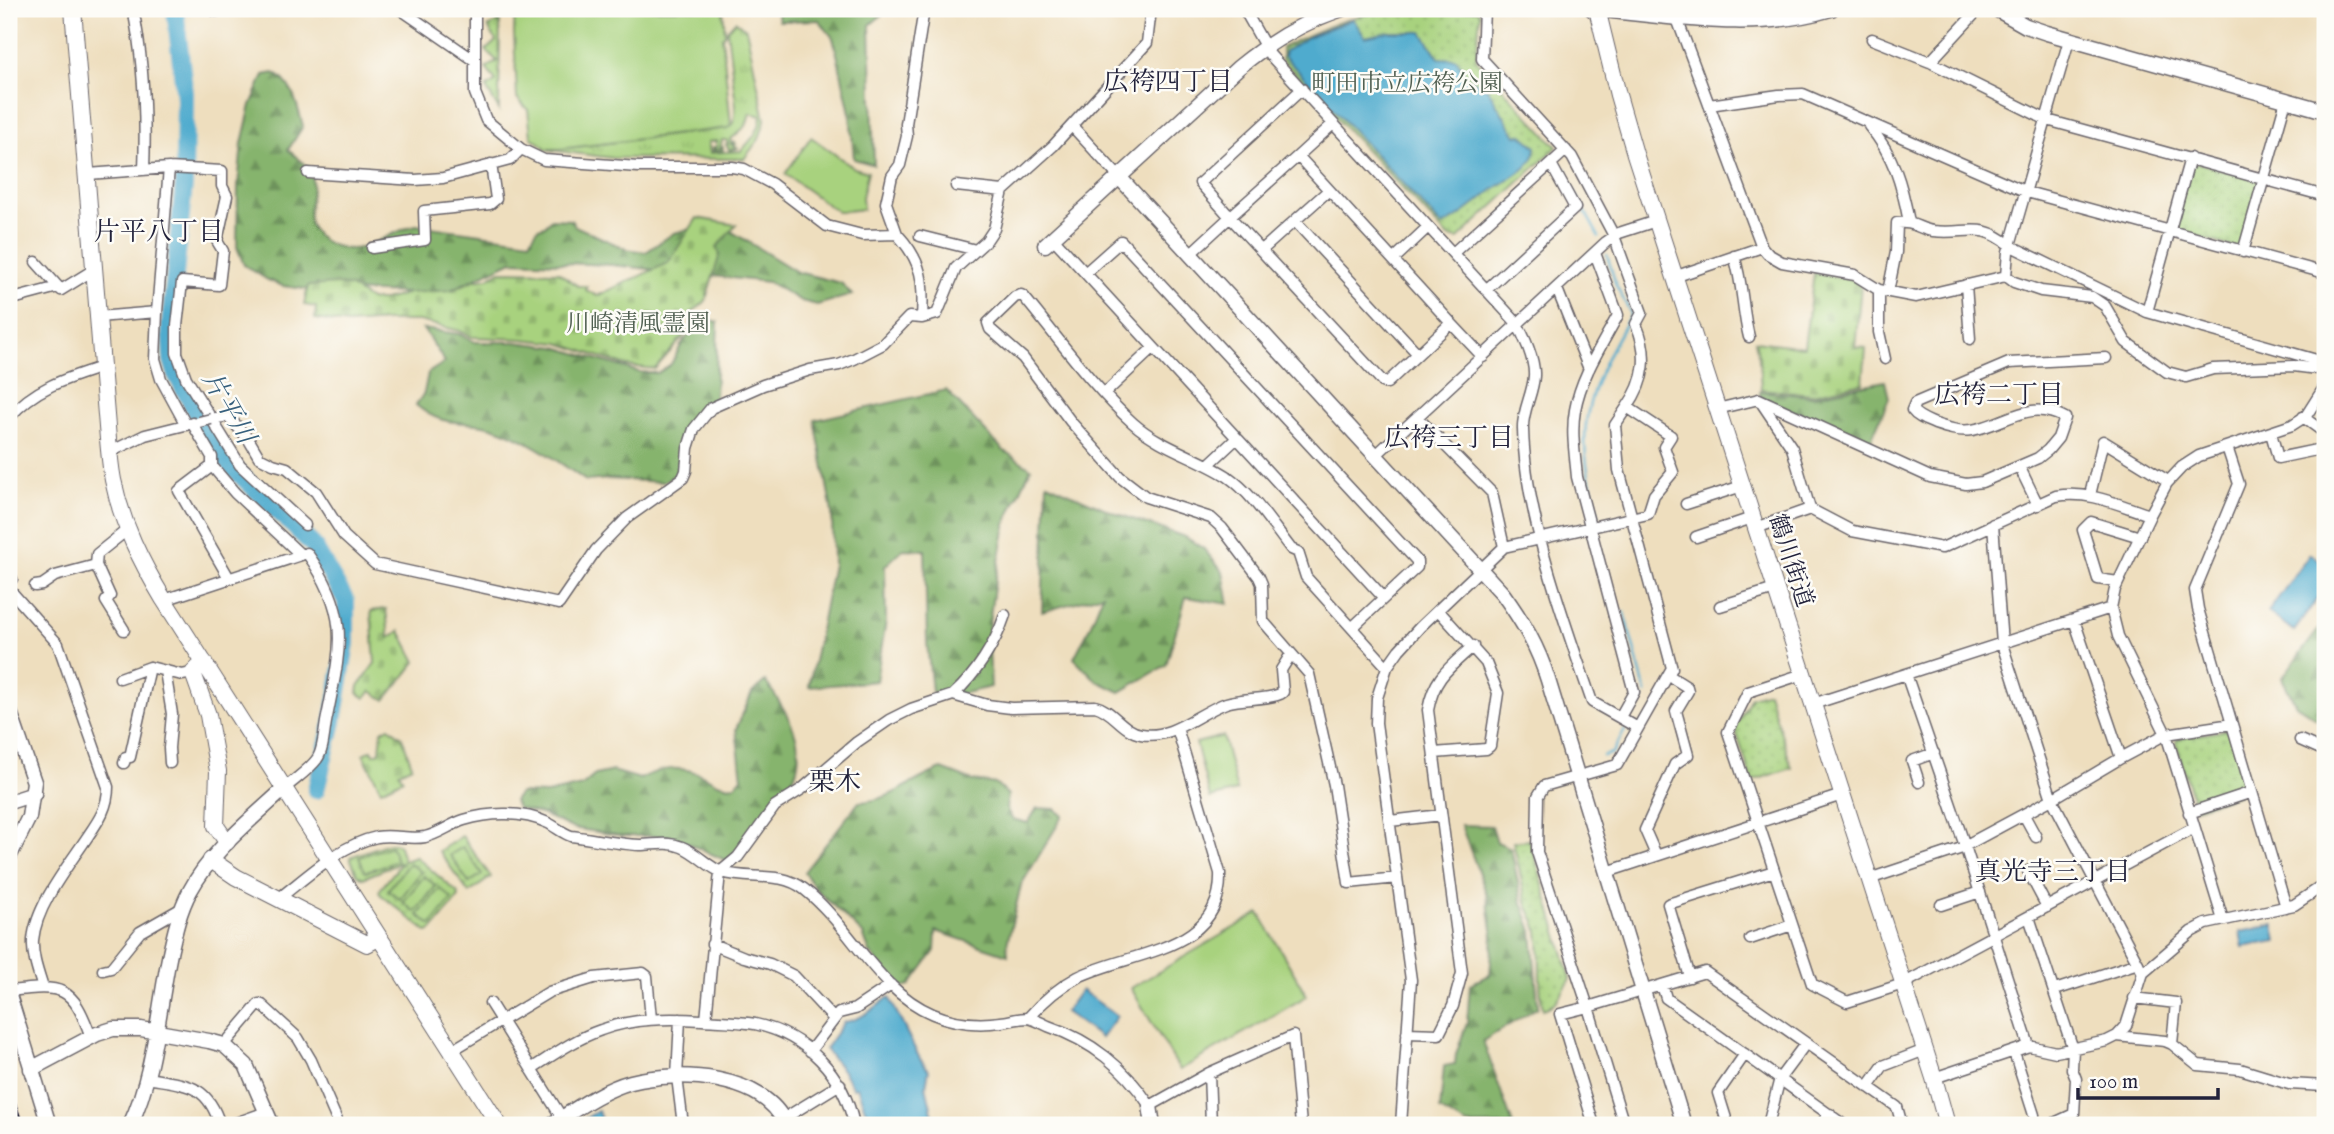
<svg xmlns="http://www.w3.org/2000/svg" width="2334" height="1134" font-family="'IM FELL English','Noto Serif JP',serif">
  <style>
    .grass { fill: url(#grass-tufts); stroke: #657a5c; stroke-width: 2; fill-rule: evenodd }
    .forest { fill: url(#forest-firs); stroke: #546b54; stroke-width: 2 }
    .cemetery { fill: url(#cemetery-stones); stroke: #657a5c; stroke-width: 2 }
    .park { fill: url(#park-dots); stroke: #657a5c; stroke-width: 2 }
    .garden { fill: #a8d27e; stroke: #657a5c; stroke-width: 2 }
    .water { fill: #50abce; stroke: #396684; stroke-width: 2 }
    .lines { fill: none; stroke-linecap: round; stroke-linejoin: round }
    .stream { stroke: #50abce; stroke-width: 2.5 }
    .river { stroke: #50abce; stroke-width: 18 }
    .minor-casing { stroke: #696469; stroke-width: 13 }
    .tertiary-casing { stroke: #696469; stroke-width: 17 }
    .secondary-casing { stroke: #696469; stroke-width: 18 }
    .minor { stroke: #fff; stroke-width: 10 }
    .tertiary { stroke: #fff; stroke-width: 14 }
    .secondary { stroke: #fff; stroke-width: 16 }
    .rail { stroke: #22223b; stroke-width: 2.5 }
    .minor-bridge-casing { stroke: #696469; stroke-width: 13; stroke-linecap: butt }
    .minor-bridge { stroke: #fff; stroke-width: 10 }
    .labels { text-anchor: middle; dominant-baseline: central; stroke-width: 5; stroke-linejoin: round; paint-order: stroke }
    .park-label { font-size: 24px; fill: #516052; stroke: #fdfcf7 }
    .street-label { font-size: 24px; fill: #22223b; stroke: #fdfcf7 }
    .neighbourhood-label { font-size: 26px; fill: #22223b; stroke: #fdfcf7 }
    .water-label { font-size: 26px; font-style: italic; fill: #37607d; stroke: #fdfcf7 }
  </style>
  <defs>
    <pattern id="grass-tufts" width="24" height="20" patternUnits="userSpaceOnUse" patternTransform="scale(1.75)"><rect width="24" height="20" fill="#a8d27e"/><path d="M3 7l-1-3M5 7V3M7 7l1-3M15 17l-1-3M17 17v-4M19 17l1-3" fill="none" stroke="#90b46e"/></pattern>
    <pattern id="forest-firs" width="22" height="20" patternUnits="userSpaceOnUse" patternTransform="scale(1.75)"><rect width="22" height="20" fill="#86b46d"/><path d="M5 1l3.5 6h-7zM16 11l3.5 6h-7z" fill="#6d925b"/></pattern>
    <pattern id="cemetery-stones" width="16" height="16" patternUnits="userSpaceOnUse" patternTransform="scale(1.75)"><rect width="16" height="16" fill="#a8d27e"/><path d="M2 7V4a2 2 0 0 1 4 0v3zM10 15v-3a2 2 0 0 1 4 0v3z" fill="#90b46e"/></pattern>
    <pattern id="park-dots" width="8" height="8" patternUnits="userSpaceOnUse" patternTransform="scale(1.75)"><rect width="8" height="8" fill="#a8d27e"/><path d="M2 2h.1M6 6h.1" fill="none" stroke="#90b46e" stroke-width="1.8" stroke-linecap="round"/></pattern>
  </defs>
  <rect width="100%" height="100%" fill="#fdfcf7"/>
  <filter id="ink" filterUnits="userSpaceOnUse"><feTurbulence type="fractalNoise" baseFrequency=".0143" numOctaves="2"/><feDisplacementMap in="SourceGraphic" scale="14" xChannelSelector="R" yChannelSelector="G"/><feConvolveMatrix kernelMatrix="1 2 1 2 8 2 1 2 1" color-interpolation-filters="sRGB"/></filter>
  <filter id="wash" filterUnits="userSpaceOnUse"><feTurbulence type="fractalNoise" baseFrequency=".00686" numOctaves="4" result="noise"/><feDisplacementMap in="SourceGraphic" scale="28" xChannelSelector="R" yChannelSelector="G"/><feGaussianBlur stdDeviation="1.57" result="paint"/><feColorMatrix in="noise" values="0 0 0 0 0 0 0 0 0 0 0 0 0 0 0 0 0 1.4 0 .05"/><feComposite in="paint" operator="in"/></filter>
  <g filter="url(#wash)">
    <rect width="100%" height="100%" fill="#eedebe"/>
    <path class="grass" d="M494,9H500L499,110L486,88L496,81L486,68L497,61L486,50L496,41L488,27L498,22L490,13Z
      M735,21L746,29L748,37L765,120L759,139L744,159L612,158L543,149H560L728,128L734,123L736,105L727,30ZM750,113L761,116C760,131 751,140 741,151L710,153L708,142L718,141L716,142L717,146L711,148L717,149L711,151H723V147L720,149L722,140H726L728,144H726L729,150L737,148L732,145L736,144L735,142L731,143L730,140L746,126Z"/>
    <path class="forest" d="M777,9H889L870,25L874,165L854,159L850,113L837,54L833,38L819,20L779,21Z
      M274,73C294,84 297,106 303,126L288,150C297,157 310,167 312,179C314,193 306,209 310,223C315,242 343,252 360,248C377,244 396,230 416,225L530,241L538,228L545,226L551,219L571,220L575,226L626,249L646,252L674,233L696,228L729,230L797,272L841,283L852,295L817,305L801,301L768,282L612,265L512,261L442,294L312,290L283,286L268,280L244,265L237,247L238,185L242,143L251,105L264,75Z
      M706,318L718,322L715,398C688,422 683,440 676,474L663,482L609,479L586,481C558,461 526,437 492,427C460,418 446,430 416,405L424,393L428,373L445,362L423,329L459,334L475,342H515L556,347L639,372L658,373L671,364L684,340Z
      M1885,381L1889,398L1870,442L1866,444L1760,396V391L1812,396Z
      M946,390L1003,450L1031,468L1007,520L994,587L988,631L991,687L956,695L932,692L927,643L925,550L903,549L885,566L886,621L876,681L809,687L833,564L832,512L815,420Z
      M1047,483L1115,513L1185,537L1203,548L1223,572L1229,604L1186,597L1166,665L1120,692L1097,681L1074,658L1089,629L1103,594L1042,612Z
      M2325,621V724L2296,705L2282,678Z
      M765,681C785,708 811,747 792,781C787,790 776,797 770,805C755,824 745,845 727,861L672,836H623L572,828L544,815L517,808L514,801L520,793L547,794L582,786L595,775L613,771L640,779C662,767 681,765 704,776C716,782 722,787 735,785L742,778L736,729L752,693Z
      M942,769L973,781L996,784L1008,795L1006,808L1012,819L1028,823L1037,808L1055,809L1063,816L1021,885L1007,944L1008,955L936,931L935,951L909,986L901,988L870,953L863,934L815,888L804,872L859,802C894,800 910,780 942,769Z
      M1461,825L1492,826L1497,842L1511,848L1522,903L1532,931L1538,1007L1483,1041L1513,1125H1467L1440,1110L1444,1066L1455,1064L1456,1054L1467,1023L1470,984L1490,975L1493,936L1487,895Z"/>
    <path class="cemetery" d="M697,218L736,225L716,248L720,254L705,302L684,319L683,337L655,369L627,366L559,343L522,339L472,337L460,331L419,321H386L348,324L315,319L316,307L304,305L308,286L337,284L351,287L370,300H384L409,293L452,290L474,280L488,278L500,271L558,272L578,286H587L586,290L597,296L668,263Z
      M1814,273L1855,280L1861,285L1855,347L1866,348L1863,383L1812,394L1761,389L1759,359L1755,341L1804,347Z
      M386,609L389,638L400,631L416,662L385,700L371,691L365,698L358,693L359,686L375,663L371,611Z
      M389,727L402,737L412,766L399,772L403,779L381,790L363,754L372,750L374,754L380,752L382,731Z"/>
    <path class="park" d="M1400,9L1477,10L1480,14L1476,60L1557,147L1458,239L1448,237L1282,60V48C1319,29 1357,12 1400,9Z
      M2192,161L2260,181L2243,250L2171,229Z
      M1768,692L1792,768L1752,781L1735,728L1751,697Z
      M2226,730L2231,732L2249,791L2195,808L2176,742L2177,739Z
      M462,836L491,877L469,893L439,851Z
      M1530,840L1571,979C1563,990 1558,1005 1543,1009C1537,983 1542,957 1538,932C1537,920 1528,912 1526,901C1522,882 1518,862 1513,842Z
      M389,843L398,844L404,861L416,857L458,893L459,897L431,931L427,932L380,894L379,891L402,862L363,878L357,874L350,857Z"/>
    <path class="garden" d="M515,9H723L725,34L722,37L731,125L728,128L560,149H547L531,137L528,110L517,98L514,33Z
      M811,137L854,168L868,172L862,197L863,209L838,212L785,174Z
      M1223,736L1237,791L1210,798L1196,743Z
      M391,846L397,861L365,872L359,857Z
      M463,847L482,874L469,883L450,855Z
      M409,863L421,872L400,899L388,890Z
      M424,876L436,886L415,912L403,902Z
      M440,888L452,899L431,925L418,915Z
      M1259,913L1307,996L1180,1070L1131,988Z"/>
    <path class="water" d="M1353,19L1365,37L1388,32H1422L1439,58L1456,59L1468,79L1487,88L1516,136L1521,134L1536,147C1535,166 1514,176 1500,185C1479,199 1464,216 1442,226L1284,56L1285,51L1310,36Z
      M2310,554L2325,565V589L2294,631L2268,612Z
      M2274,925L2277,941L2243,947L2240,932Z
      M1081,990L1117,1016L1101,1038L1065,1012Z
      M889,997L920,1059L929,1070L926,1086L935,1125H871L857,1087L853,1088L843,1071L825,1049L844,1022C861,1020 876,1007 889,997Z
      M598,1111L603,1125H574Z"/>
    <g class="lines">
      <path class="stream" d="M1566,169L1570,184L1599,237
        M1598,515C1592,491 1585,466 1585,440C1585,395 1609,351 1631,314L1616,285L1607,255
        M1624,612L1646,693
        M1633,715L1643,698
        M1603,756L1612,753L1625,730"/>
      <path class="river" d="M175,9L185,98L184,184L170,325L172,360L177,376L210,439L235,470L313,545L346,601V643L333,721L316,790"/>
    </g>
  </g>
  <g filter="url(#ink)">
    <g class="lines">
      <defs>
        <path id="minor" d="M133,9C144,62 146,116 144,170
          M215,9V11L233,9
          M400,9L474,60
          M475,9V93L486,120L521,149L544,160L638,167H732L744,169L772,184L827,226L862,235L897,234C923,262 924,282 922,318L937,314L956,268L986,241L994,229L1003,191
          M1244,9L1270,55L1515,321C1524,335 1535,360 1534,376C1533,394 1522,411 1523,429C1525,516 1564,620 1592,702L1638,728L1617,765L1544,786L1538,796L1537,852L1588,1007L1705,972L1897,1107L1902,1125
          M1676,16L1762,247L1768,254L1782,262L1855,275L1879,290L1916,297L2006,276
          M1872,39L1930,62L2047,120L2325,196
          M2069,40L2008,252L2006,276L2014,282L2041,291L2092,297L2105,306L2126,342L2167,372L2186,377L2213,369L2294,366L2325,370
          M1930,62L1979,9
          M1709,105L1779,95L1803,94L2027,192L2325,273
          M1333,124L1298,156L1451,323
          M1072,126L1119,177
          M1869,126C1894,155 1902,185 1909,222
          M1298,156L1230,217L1200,183L1302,89
          M169,168L157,312L155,359L161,379L186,425
          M308,173L415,180L443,178L510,160L521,149
          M88,174L169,168L222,171V186L227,196L217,241L223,251L219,285L182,282L177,326V353L186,378L240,465L305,525
          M956,186L1003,191L1053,146L1147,43L1151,9
          M1295,221L1418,354
          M897,234L886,203L892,176L900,165L907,136L906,124L924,9
          M920,236L976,250
          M1053,238L1384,598
          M372,248L425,240L424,211L490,204L496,199L491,164
          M1262,250L1329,190
          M2243,252L2286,100
          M1453,253L1566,150
          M1595,253L1618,315C1602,345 1581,376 1575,410C1571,432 1575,455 1577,477L1634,692L1620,717
          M1190,254L1230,217L1384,383H1387L1451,323L1483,357
          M1734,256C1743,283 1742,310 1749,337
          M1394,259L1428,227
          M36,262L61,290L95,269
          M1085,273L1121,241L1417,561V567L1353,627
          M1674,277L1762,247
          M1966,285L1970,339
          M1557,289L1589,369
          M1486,290L1575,208L1551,164
          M1879,290V332L1885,359
          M1888,292L1896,252L1897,223C1913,221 1919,229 1933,231C1969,235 1978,220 2011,246L2147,312L2320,361L2325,365
          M9,300L58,287
          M2147,312L2190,158
          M98,317L157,312
          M1105,393L1153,348
          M1759,399L1792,448L1810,509L1852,531L1942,548L2056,496C2089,490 2119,505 2150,515
          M1627,407L1615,425L1619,470L1672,668L1638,728
          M1717,409L1759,399L1930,477L1966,484L1982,482L2038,458L2048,450L2058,438L2065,418C2028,398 2007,424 1972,430C1959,432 1947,428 1935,424C1926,420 1917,417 1912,410L1915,403L2009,363L2106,358
          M2303,417L2325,433
          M9,418C32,389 67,378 102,367
          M1418,418L1492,493L1504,547
          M211,419L228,416L249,440L259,457L273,464L287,468L316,492L344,536L375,564L559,604L596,550L627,518L683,478L686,471L688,448L694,429L711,408L763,385L810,370L839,365L854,359L883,344L909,317L922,318
          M192,423L212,457V466
          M2271,433L2278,458L2321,449L2325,435
          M2227,447L2239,484L2195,590L2198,609L2286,907
          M110,452L145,435L193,423
          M1376,455L1606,242L1619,233L1656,221
          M1208,465L1237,438
          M2019,466L2038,505
          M2090,495L2103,441L2168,481
          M1686,504L1742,486
          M1993,524L2002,644L2052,799L2143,973
          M1756,528L1810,509
          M1696,537L1752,518
          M9,578L12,579
          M229,578L179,491L212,466L235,493L301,555
          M2118,582L2098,579L2083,530L2091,522L2140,537
          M35,586L42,585L55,576L96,565
          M9,589L58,644L108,787C108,807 99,820 88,836C69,865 36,905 33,940C32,956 38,972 43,988
          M164,600L307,553C351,615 341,647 327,717C324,729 324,750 317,759C309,770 295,779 285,788
          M1720,606L1775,589
          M2074,620L2121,758
          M124,630L106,601L110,596L96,565L97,554L127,530
          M1387,667L1306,577L1298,552L1291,549C1272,525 1253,494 1227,476C1197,457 1160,447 1133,423C1093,387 1058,338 1024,297L1021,295L1015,297L988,323L990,329L1023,358L1071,422L1120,477L1146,497L1211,518L1222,528L1259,577L1262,584L1263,621L1309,674L1334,785L1349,883L1397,878
          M165,671L172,714L169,748L170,763
          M1803,674L1748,692L1728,732L1812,984L1847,1002L1903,984L2194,828
          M1906,674L1965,846L2029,1046
          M120,678L150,667L182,675L193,673
          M953,695C976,674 995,645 1005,615
          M1813,704L2111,608
          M2300,740L2325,751
          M1434,753L1486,749L1490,746L1498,693L1486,663L1438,610
          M124,763L126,757H130L150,667
          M1919,782L1912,761L1934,753
          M2189,813L2252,792
          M2024,815L2036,837
          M1390,821L1441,815
          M1656,855L1645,830L1675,764L1688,755L1676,711L1688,691L1687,687L1668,675
          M2028,871L2047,907
          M1607,872L1842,795
          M1869,879L1959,849L2052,799L2121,758L2166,734L2232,724
          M278,899C307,877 339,845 377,837C393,834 409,840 425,837C439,834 451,824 464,820C490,812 523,811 548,823C556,827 562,833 571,836C594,839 617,844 640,845C655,845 667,841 682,847C697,853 709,868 722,872C750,881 779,870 804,889C851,926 876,990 933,1014C954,1023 979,1025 1001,1022C1010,1021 1019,1018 1028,1018C1034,1019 1042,1023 1048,1026C1092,1041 1124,1067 1150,1106L1209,1073L1293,1036L1301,1125
          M1941,905L1980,892
          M2029,917L2073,1049L2072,1069L2076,1079L2074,1114L2050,1125
          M2223,920L2166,734L2118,636L2111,608L2115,589L2150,515L2167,483L2182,467L2199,456L2292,425L2306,416L2325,386
          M1750,939L1792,925
          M712,944L744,957L770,964L794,976L834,1019
          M103,970L111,968L140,932L182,908
          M1690,977L1668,904L1774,871
          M1662,985L1666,998L1844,1125
          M2055,990L2138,963
          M9,991C62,985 72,984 91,1037
          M2134,998L2176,1003L2172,1044
          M490,1003L562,1118
          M1028,1018C1042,1002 1059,987 1078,977C1131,951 1223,952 1220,873L1177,728
          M680,1019L677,1077L683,1125
          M706,1020L720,872L738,857L775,806L802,789L857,742L889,720L911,709L953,695L987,705L1011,708L1095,706C1113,710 1122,731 1141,734C1172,740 1198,713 1226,703C1244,697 1263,701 1280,694L1283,692L1281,670L1291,654
          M1407,1033L1439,1034L1453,1006L1462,973L1428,710C1434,677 1449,668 1473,646
          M2117,1036L2165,1041L2172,1044L2198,1065L2240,1069L2289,1084L2325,1086
          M224,1045L259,1004L262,1005L298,1038L311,1060L339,1125
          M451,1051L549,992L594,978L643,973L647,976L651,1019
          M810,1051L839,1013L855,1009L891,985
          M2014,1052L2034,1115
          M531,1069C553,1055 575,1039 601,1030C633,1018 668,1018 702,1020C719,1021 738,1021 755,1024C807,1035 844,1075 854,1125
          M1209,1073L1211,1125
          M147,1078C186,1085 207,1083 220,1125
          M1934,1078L2029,1046L2056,1052L2107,1041L2117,1036L2126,1026L2143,973L2191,932L2206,924L2294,905L2318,889L2325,890
          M1868,1087L1883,1066L1925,1050
          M783,1119L840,1084
          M230,1125L266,1112
          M1401,1125L1411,980L1376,723L1377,698L1387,667L1399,650L1420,627L1504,547L1648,514L1654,495L1673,472L1664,447L1671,436L1627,407C1646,380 1649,354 1636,324L1642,313L1614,236L1572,157L1482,59L1484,9
          M1594,1125L1560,1014L1588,1007L1624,1125
          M1728,1125L1718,1093L1745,1054
          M1768,1125L1780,1078L1806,1043
          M1820,1125L1830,1114"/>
        <path id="tertiary" d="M1592,9C1671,16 1754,33 1831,9
          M1996,9L2026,26L2047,33L2325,111
          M1119,177L1503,594C1523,622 1538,647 1548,680L1684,1125
          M1045,245L1239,67C1271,41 1303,22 1342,9
          M9,709L34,782L29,817L9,857
          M9,802L34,794
          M9,995L49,1125
          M31,1069L97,1034L113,1029H141L209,1041L224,1045L246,1065L272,1125
          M1150,1106L1153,1125
          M130,1125C154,1075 158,1012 169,958C174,935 179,911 190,891C212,850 251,820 285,788
          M551,1125C576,1109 602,1090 631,1082C678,1070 764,1074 786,1125"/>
        <path id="secondary" d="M73,9L106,415C108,437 109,459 113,480C122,524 141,562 164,600L499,1125
          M1597,9L1618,95L1635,154L1934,1078L1947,1125
          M204,662L193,673L208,715L218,771L216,826L227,842
          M211,860L236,877L367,944L378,938"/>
      </defs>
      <use href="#minor" class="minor-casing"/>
      <use href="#tertiary" class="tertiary-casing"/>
      <use href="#secondary" class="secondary-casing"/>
      <use href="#minor" class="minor"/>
      <use href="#tertiary" class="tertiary"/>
      <use href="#secondary" class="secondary"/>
      <path class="rail" d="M9,1088L23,1125"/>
      <defs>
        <path id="minor-bridge" d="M199,422L211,419"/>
      </defs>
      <use href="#minor-bridge" class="minor-bridge-casing"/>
      <use href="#minor-bridge" class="minor-bridge"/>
    </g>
  </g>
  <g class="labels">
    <g class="park-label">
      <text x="1407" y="84">町田市立広袴公園</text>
      <text x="638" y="324">川崎清風霊園</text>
    </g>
    <g class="street-label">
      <text transform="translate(1790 561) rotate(72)">鶴川街道</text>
    </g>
    <g class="neighbourhood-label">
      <text x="1168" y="82">広袴四丁目</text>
      <text x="159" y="232">片平八丁目</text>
      <text x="1999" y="395">広袴二丁目</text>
      <text x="1449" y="438">広袴三丁目</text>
      <text x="835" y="782">栗木</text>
      <text x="2053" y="872">真光寺三丁目</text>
    </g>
    <g class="water-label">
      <text transform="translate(228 408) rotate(60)">片平川</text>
    </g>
  </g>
  <rect width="2334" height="1134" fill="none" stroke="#fdfcf7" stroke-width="35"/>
  <path d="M2078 1088v10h140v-10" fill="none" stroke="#22223b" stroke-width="3.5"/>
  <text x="2089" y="1088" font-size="21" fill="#22223b" stroke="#fdfcf7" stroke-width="5" paint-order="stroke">100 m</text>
</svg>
